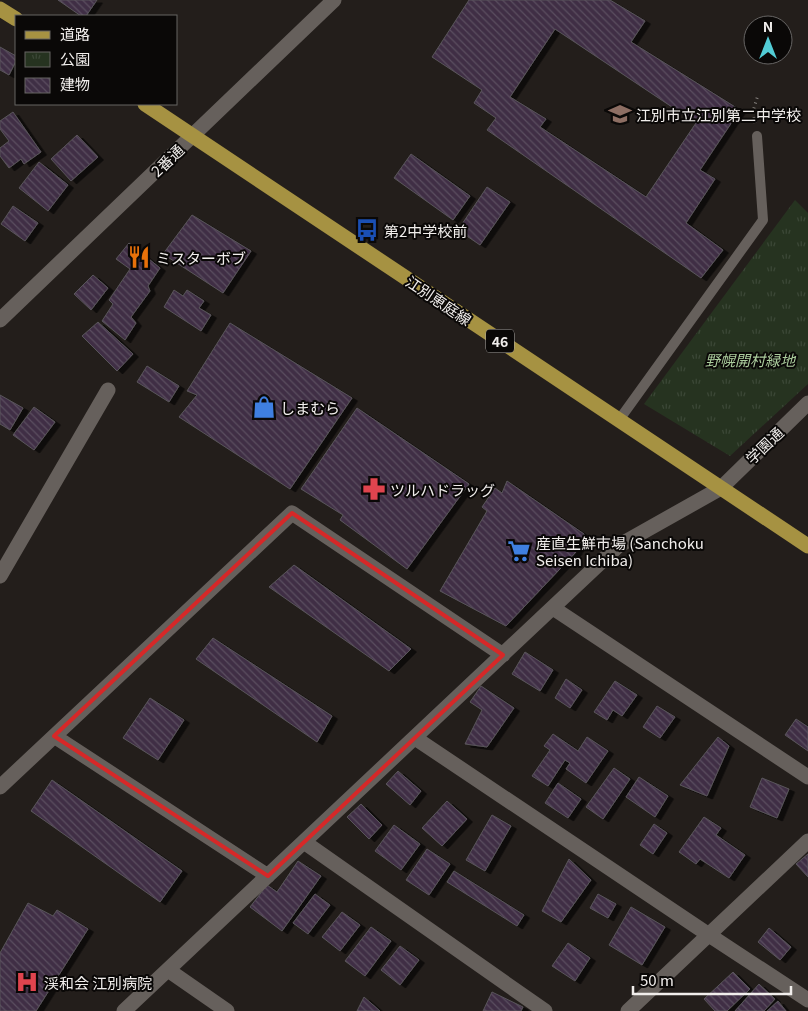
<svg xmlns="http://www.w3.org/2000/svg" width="808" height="1011" font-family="Georgia,'Noto Sans JP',serif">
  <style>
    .park { fill: url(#park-tufts) }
    .building { fill: url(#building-back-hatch); stroke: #59555a; fill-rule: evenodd; filter: url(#shadow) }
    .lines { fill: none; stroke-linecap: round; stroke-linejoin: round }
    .path { stroke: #827e7b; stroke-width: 3; stroke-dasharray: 1 4; stroke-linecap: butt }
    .lane { stroke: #66605c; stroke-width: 10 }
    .street { stroke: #66605c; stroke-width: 15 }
    .secondary { stroke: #66605c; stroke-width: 15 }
    .primary { stroke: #a69242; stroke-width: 15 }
    .marked { fill: none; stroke: #d62828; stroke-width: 4; stroke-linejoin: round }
    .labels { text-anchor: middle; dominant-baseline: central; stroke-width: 4; stroke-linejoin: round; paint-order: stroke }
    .shield { fill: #0a0807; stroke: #aca9a7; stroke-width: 1 }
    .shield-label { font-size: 14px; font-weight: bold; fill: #f1eeec }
    .poi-label { font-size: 15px; fill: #f1eeec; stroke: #0a0807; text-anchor: start }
    .street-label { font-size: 15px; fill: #f1eeec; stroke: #0a0807 }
    .park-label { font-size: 15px; font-style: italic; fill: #abcc9d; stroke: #0a0807 }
  </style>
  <defs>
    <pattern id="park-tufts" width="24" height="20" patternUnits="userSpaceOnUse" patternTransform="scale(1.25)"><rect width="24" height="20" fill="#263320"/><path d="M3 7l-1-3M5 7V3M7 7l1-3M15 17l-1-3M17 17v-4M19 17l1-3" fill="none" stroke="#3b4736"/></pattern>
    <pattern id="building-back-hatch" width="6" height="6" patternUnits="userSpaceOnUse" patternTransform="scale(1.25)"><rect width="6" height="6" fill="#3f2f45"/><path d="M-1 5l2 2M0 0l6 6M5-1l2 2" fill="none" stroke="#5b4d60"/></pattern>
    <filter id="shadow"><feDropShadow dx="5.5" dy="3" stdDeviation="0" flood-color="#0009"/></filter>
  </defs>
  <rect width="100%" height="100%" fill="#231e1b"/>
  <path class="park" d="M795,200L808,213V384L730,456L644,404Z"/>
  <path class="building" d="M58,0H97L86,16H81Z
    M469,0H610L645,21L631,42L740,110L700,170L715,179L686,223L723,250L701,278L487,130L496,118L474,103L482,90L432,57ZM555,29L696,123L646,197L540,127L546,119L510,97Z
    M0,47L16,56V61L9,75L0,70Z
    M13,112L41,152L24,164L21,159L9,168L0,156V148L9,141L0,129V121Z
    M77,135L98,157L71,181L51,159Z
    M411,154L470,196L453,220L394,178Z
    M39,162L68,185L48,211L19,188Z
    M487,187L510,202L480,245L458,230Z
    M13,206L38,223L25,241L1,224Z
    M192,215L251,251L223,293L163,254Z
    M129,243L160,268L148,286L150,291L131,317L136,323L125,340L102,321L113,304L109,300L130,269L116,259Z
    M93,275L108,288L91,310L74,294Z
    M174,290L183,296L187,290L204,301L199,308L211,315L201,331L164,307Z
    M98,322L133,354L117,371L82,336Z
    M230,323L352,398L290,489L179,417L197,395L187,391Z
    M147,366L179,386L169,402L137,382Z
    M0,395L23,408L10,430L0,424Z
    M34,407L55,422L34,450L13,435Z
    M357,408L469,484L407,569L340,520L343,515L301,489Z
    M507,481L584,534L576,552L506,626L440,591L487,511L482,507L495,488L502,493Z
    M294,565L411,649L389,671L269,587Z
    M213,638L332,716L317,742L196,659Z
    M525,652L553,670L540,691L512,674Z
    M566,679L582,690L570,708L555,698Z
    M615,681L637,695L622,716L613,710L607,720L594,712Z
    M481,686L514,708L487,747L465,744L482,710L470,702Z
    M150,698L184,720L158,760L123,738Z
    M657,706L675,717L660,738L643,727Z
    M796,719L808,727V751L785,735Z
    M553,734L578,751L587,737L608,751L586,783L566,769L570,763L565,760L548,786L532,776L550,750L544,746Z
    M718,737L729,746L707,796L680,785Z
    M614,768L630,779L603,819L586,807Z
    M398,771L421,791L410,805L386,784Z
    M639,777L668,796L655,817L626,797Z
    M762,778L789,789L777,818L750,807Z
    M52,780L182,871L160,902L31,811Z
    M558,783L581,799L568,818L545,803Z
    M447,801L467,819L442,846L422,828Z
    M361,804L382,825L369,839L347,817Z
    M492,815L511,826L485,871L466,860Z
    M704,817L721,828L716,835L745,855L729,878L700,859L696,864L679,852Z
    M654,824L667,833L653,854L640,845Z
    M394,825L420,844L401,870L375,851Z
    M427,849L450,864L429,895L406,880Z
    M808,854V877L796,864Z
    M569,859L591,880L561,922L542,911Z
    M298,861L321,876L282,931L250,907L267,885L277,892Z
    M454,871L524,915L517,926L447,882Z
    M315,894L330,905L308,934L293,923Z
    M598,894L616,904L608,918L590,908Z
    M28,903L53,916L57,910L88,929L36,1011H0V953Z
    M631,907L665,927L642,965L609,945Z
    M342,912L360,925L340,951L322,937Z
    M371,927L391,941L365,976L345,961Z
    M769,928L791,947L780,960L758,942Z
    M568,943L590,958L575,981L552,966Z
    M400,946L419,960L400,985L381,970Z
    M733,972L750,989L727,1011H715L704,999Z
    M759,984L775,999L764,1011H735Z
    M492,992L523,1007L521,1011H483Z
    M364,997L380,1011H357Z
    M778,1001L786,1011H767Z"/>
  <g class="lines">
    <path class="path" d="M755,123L753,111L758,95"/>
    <path class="lane" d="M619,420L763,220L757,136"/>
    <path class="street" d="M0,576L108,390
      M553,608L808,777
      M54,736L268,876
      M415,738L709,935L808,1000
      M0,787L292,513L503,655
      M304,842L545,1011
      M168,970L227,1011
      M124,1011L618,546L721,488
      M628,1011L808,841"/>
    <path class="secondary" d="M0,320L334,0
      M721,488L808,403"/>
    <path class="primary" d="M0,9L16,19
      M145,104L808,546"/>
  </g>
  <path class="marked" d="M292,513L503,655L268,876L54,736Z"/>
  <defs>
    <symbol id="school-bare" viewBox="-9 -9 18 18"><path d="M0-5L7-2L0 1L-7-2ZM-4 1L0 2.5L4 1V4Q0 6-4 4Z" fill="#8d6e63" stroke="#0a0807" stroke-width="2.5" paint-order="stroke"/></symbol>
    <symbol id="bus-bare" viewBox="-9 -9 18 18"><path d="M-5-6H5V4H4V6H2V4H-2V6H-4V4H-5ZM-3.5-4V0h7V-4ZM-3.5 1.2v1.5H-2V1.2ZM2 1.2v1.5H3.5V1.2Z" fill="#1a4fb4" stroke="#0a0807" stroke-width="2.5" paint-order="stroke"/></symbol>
    <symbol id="restaurant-bare" viewBox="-9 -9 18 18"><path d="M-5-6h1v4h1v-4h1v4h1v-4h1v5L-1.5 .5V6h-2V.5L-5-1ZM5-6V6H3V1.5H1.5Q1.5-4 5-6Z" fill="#e8710a" stroke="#0a0807" stroke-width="2.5" paint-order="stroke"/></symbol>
    <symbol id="shop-bare" viewBox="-9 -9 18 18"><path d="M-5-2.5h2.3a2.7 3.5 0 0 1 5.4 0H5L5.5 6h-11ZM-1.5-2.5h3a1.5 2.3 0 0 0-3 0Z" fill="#3f7fe0" stroke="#0a0807" stroke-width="2.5" paint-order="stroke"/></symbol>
    <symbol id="pharmacy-bare" viewBox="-9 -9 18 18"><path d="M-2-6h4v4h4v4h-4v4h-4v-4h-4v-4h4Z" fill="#e0444e" stroke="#0a0807" stroke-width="2.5" paint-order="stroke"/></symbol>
    <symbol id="supermarket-bare" viewBox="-9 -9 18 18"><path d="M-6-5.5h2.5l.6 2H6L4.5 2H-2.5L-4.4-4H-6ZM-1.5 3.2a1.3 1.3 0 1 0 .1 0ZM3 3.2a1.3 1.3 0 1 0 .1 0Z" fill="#3f7fe0" stroke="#0a0807" stroke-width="2.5" paint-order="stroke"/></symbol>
    <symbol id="hospital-bare" viewBox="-9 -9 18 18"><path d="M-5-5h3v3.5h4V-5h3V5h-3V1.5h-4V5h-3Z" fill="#e0444e" stroke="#0a0807" stroke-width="2.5" paint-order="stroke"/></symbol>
  </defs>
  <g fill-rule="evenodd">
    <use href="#school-bare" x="604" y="98" width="32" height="32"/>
    <use href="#bus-bare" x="351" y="214" width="32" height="32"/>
    <use href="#restaurant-bare" x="123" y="241" width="32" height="32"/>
    <use href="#shop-bare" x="248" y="391" width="32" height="32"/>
    <use href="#pharmacy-bare" x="358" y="473" width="32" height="32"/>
    <use href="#supermarket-bare" x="503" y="535" width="32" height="32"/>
    <use href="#hospital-bare" x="11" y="966" width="32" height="32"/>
  </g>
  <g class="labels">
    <rect class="shield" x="486" y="329.5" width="28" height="23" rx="4"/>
    <g class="shield-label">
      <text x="500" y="341">46</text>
    </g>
    <g class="poi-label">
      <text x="636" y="114">江別市立江別第二中学校</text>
      <text x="384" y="230">第2中学校前</text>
      <text x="156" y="257">ミスターボブ</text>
      <text x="280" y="407">しまむら</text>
      <text x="390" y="489">ツルハドラッグ</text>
      <text x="536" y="542">産直生鮮市場 (Sanchoku<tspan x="536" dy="17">Seisen Ichiba)</tspan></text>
      <text x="44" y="982">渓和会 江別病院</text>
    </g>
    <g class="street-label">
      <text transform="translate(167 160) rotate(-44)">2番通</text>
      <text transform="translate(439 300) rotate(34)">江別恵庭線</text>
      <text transform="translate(764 445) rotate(-44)">学園通</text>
    </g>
    <g class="park-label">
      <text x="750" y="359">野幌開村緑地</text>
    </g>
  </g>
  <rect x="15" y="15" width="162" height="90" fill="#0a0807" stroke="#666463"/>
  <rect x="25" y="31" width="25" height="8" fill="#a69242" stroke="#666463"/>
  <text x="60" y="40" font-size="15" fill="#f1eeec">道路</text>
  <rect x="25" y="52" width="25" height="15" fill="url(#park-tufts)" stroke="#666463"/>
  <text x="60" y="65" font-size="15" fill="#f1eeec">公園</text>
  <rect x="25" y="78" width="25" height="15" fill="url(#building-back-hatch)" stroke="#666463"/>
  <text x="60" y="90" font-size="15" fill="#f1eeec">建物</text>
  <g transform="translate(768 40)"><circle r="24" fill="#0a0807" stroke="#666463"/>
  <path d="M0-4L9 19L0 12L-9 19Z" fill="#52ccd5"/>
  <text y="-8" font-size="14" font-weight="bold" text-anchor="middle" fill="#f1eeec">N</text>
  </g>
  <path d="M633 986v8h158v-8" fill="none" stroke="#f1eeec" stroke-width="2.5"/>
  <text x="640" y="986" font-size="15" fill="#f1eeec" stroke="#0a0807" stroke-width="4" paint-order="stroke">50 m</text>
</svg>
